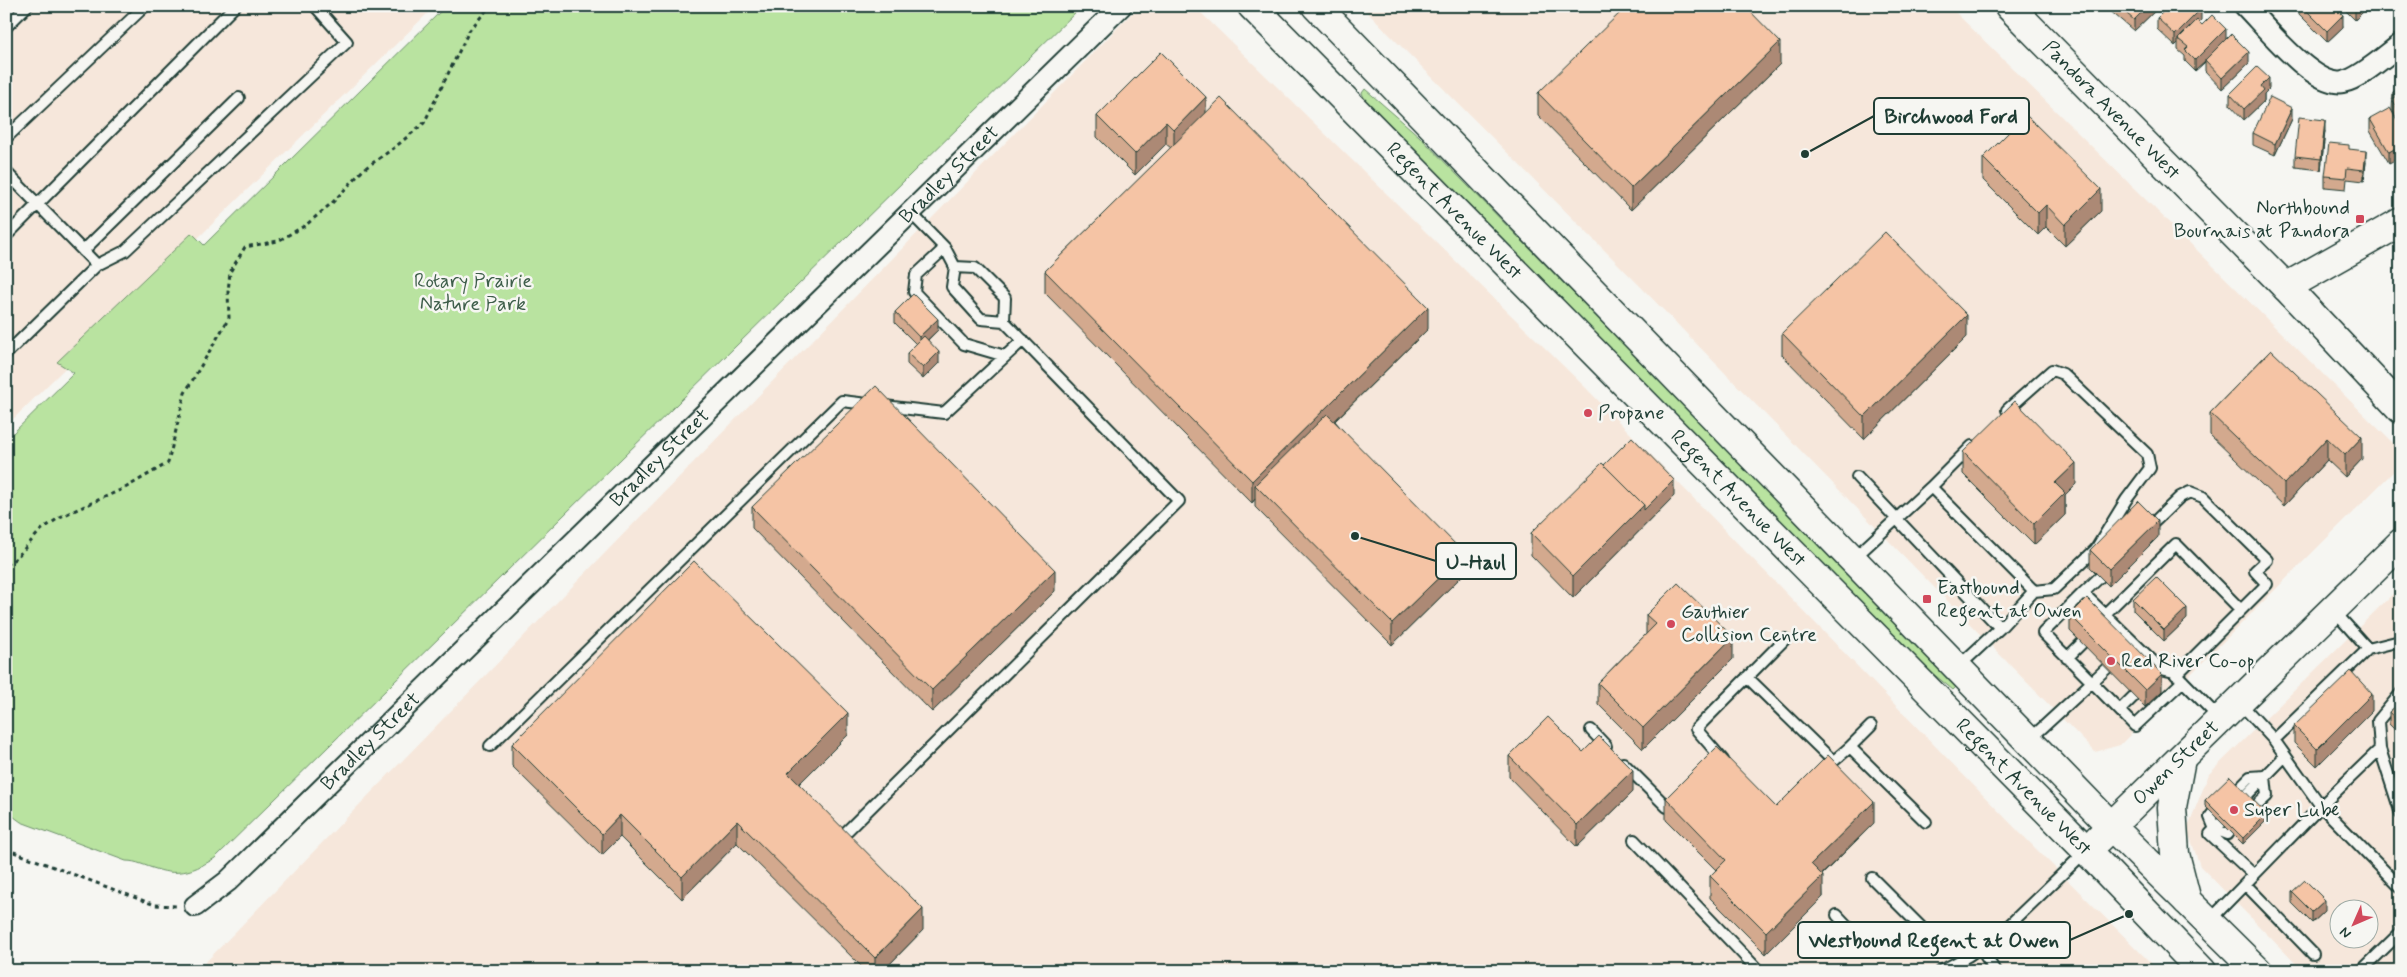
<svg xmlns="http://www.w3.org/2000/svg" width="2407" height="977" font-family="Mynerve,sans-serif">
  <style>
    .built { fill: #f6e7db; fill-rule: evenodd }
    .green { fill: #b9e3a0; stroke: #6c906a }
    .lines { fill: none; stroke-linecap: round; stroke-linejoin: round }
    .lane-casing { stroke: #1f3d34; stroke-width: 14 }
    .street-casing { stroke: #1f3d34; stroke-width: 24 }
    .secondary-casing { stroke: #1f3d34; stroke-width: 31 }
    .path { stroke: #1f3d34; stroke-width: 3; stroke-dasharray: 4 4; stroke-linecap: butt }
    .lane { stroke: #f6f6f2; stroke-width: 10 }
    .street { stroke: #f6f6f2; stroke-width: 20 }
    .secondary { stroke: #f6f6f2; stroke-width: 28 }
    .rail-casing { stroke: #1f3d34; stroke-width: 5.5 }
    .rail { stroke: #f6f6f2; stroke-width: 4; stroke-dasharray: 11; stroke-linecap: butt }
    .wall { fill: #d3a98e; stroke: #1f3d34 }
    .shaded-wall { fill: #ac8974; stroke: #1f3d34 }
    .building { fill: #f5c4a5; stroke: #1f3d34 }
    .poi-dot { fill: #d1495b; stroke: #f6f6f2; stroke-width: 2 }
    .labels { text-anchor: middle; dominant-baseline: central; stroke-width: 5; stroke-linejoin: round; paint-order: stroke }
    .street-label { font-size: 20px; fill: #1f3d34; stroke: #f6f6f2 }
    .poi-label { font-size: 20px; fill: #1f3d34; stroke: #f6f6f2; text-anchor: start }
    .park-label { font-size: 20px; fill: #3e5e4a; stroke: #f6f6f2 }
    .leader { fill: none; stroke: #1f3d34; stroke-width: 2 }
    .callout-dot { fill: #1f3d34; stroke: #f6f6f2; stroke-width: 2 }
    .callout { fill: #f6f6f2; stroke: #1f3d34; stroke-width: 2 }
    .callout-label { font-size: 21px; text-anchor: middle; font-weight: bold; fill: #1f3d34 }
  </style>
  <rect width="100%" height="100%" fill="#f6f6f2"/>
  <filter id="ink" filterUnits="userSpaceOnUse"><feTurbulence type="fractalNoise" baseFrequency=".02" numOctaves="2"/><feDisplacementMap in="SourceGraphic" scale="10" xChannelSelector="R" yChannelSelector="G"/><feConvolveMatrix kernelMatrix="1 2 1 2 8 2 1 2 1" color-interpolation-filters="sRGB"/></filter>
  <g filter="url(#ink)">
    <path class="built" d="M6,6H435L6,426Z
      M1139,6H1194L1586,388L2020,833L2159,971H197Z
      M1361,6H1949L2401,451V464L2120,745L2095,752L1641,287Z
      M2401,586V971H2303L2200,866L2187,829L2209,774ZM2340,910H2370V940H2340Z"/>
    <path class="green" d="M446,6H1082L215,858C196,870 179,877 156,869C145,866 137,861 126,861L21,822L6,811V440L74,373L57,362L192,233L204,245Z
      M1365,89L1419,136L1958,685L1953,690L1915,659L1876,621L1365,100L1362,93Z"/>
    <g class="lines">
      <defs>
        <path id="lane" d="M6,27L27,6
          M6,138L145,6
          M6,172L97,265L6,354
          M910,212L945,248L955,267L952,287L981,319L1004,321L1005,298L975,268L955,267
          M6,236L235,6
          M945,248L916,275L914,292L964,344L1005,356
          M83,251L239,98
          M97,265L125,251L347,42L315,6
          M2007,410L2052,370L2063,374L2147,454L2150,468L2126,500L2096,549L2054,589L2034,591
          M1857,477L2000,628
          M2148,528L2180,497L2190,492L2203,497L2267,560L2255,571L2267,584L2176,675
          M1853,559L1931,487
          M2100,577L2083,593L2161,669L2174,672L2220,719
          M2083,593L2043,633L2092,682L2107,668
          M2105,614L2176,544L2241,610
          M2368,649L2396,642L2401,643
          M2067,658L2082,643
          M1959,666L2000,628L2034,591L1931,487L1972,446
          M1747,677L1833,761
          M2240,703L2274,740L2368,649L2334,611
          M2120,710L2134,696
          M1871,726L1850,747L1926,822
          M1591,730L1606,746
          M2029,740L2092,682L2135,726L2183,681
          M490,746L842,401L944,413L1023,340
          M2380,749L2378,721L2401,693
          M1723,760L1696,729L1785,639
          M1623,763L1667,807
          M1828,766L1850,747
          M2238,789L2250,777L2265,776
          M2245,797L2285,756
          M2255,807L2267,796L2265,776
          M2213,813L2210,817L2215,829L2228,834L2230,831
          M2401,814L2380,749L2321,806L2401,888
          M2222,822L2210,834L2254,875
          M845,833L1179,501L1004,321
          M1634,840L1759,971
          M1872,878L1921,927
          M2245,884L2313,954
          M1837,915L1871,951
          M2209,921L2321,806L2274,740
          M1980,947L1995,971
          M1941,971L1968,956L2002,932L2086,851
          M2361,971L2401,932"/>
        <g id="street">
          <path d="M2245,6C2265,26 2314,88 2343,82C2360,79 2386,55 2401,44"/>
          <path id="s1" d="M195,906L228,881L1121,6"/>
        </g>
        <g id="secondary">
          <path id="s2" d="M1252,6L2086,850L2202,971"/>
          <path d="M1316,6L2111,826L2258,971"/>
          <path id="s3" d="M2009,6L2286,287L2401,409"/>
          <path d="M2286,287L2401,222"/>
          <path d="M2181,759L2172,807L2175,854L2187,901"/>
          <path id="s4" d="M2098,839L2401,543"/>
        </g>
      </defs>
      <use href="#lane" class="lane-casing"/>
      <use href="#street" class="street-casing"/>
      <use href="#secondary" class="secondary-casing"/>
      <path class="path" d="M6,565L16,558L41,530L60,517L125,488L168,463L185,393L229,318L228,292L230,272L245,247L278,241L306,225L333,202L364,169L394,148L424,123L469,31L490,6
        M6,849L155,905L177,906"/>
      <use href="#lane" class="lane"/>
      <use href="#street" class="street"/>
      <use href="#secondary" class="secondary"/>
      <defs>
        <path id="rail" d="M6,966L17,971"/>
      </defs>
      <use href="#rail" class="rail-casing"/>
      <use href="#rail" class="rail"/>
    </g>
    <path class="wall" d="M2109,6H2160L2134,31L2109,10Z
      M2299,6H2339L2343,27L2327,42L2299,14Z
      M2341,6H2364V11L2355,20Z
      M2157,18L2201,20L2199,22L2202,25L2226,39L2249,63L2222,89L2205,71V62L2195,71L2185,61V56L2178,50V43L2175,46L2157,29Z
      M1780,64L1631,210L1538,115V93Z
      M2401,87V125L2392,110L2393,92Z
      M2269,89L2264,94V101L2244,120L2230,105V94Z
      M1206,113L1428,329L1335,421L1464,574L1392,645L1255,507V499L1252,503L1045,293V271L1171,148L1166,144L1135,175L1097,137V116Z
      M2292,119L2275,155L2253,145V133Z
      M2370,119L2401,127L2389,163L2370,131Z
      M2325,131L2321,170L2295,167V156Z
      M2349,149L2366,162L2364,181L2347,179L2346,189L2325,187V176Z
      M1983,158L2101,211L2065,246L2046,227L2038,235L1983,180Z
      M895,312L938,330L928,340L939,363L923,379L907,364V353L916,344L895,323Z
      M1782,333L1967,337L1864,439L1782,355Z
      M2271,350L2362,459L2345,477L2327,460L2284,506L2210,435V413Z
      M1963,452L2076,484L2065,495V515L2034,545L1963,474Z
      M1604,465L1674,496L1573,598L1531,555V533Z
      M752,507L1055,591L932,712L752,528Z
      M2158,537L2109,586L2090,567V550Z
      M2133,599L2187,619L2164,641L2133,610Z
      M1646,615L1733,659L1643,749L1598,704V683L1646,634Z
      M2070,615L2162,691L2145,707L2070,631Z
      M2401,702V736L2389,724V712Z
      M2372,711L2317,766L2294,743V726Z
      M848,735L799,784L923,930L883,971H866L737,843L682,899L620,837L602,855L512,766V744Z
      M1583,752L1633,792L1577,847L1509,777V756Z
      M1666,798L1776,807L1874,823L1822,875L1823,897L1766,954L1710,898V876L1716,870L1666,820Z
      M2205,800L2267,820L2243,844L2205,806Z
      M2292,892L2325,911L2312,923L2292,903Z"/>
    <path class="shaded-wall" d="M2148,6H2160L2134,31V20Z
      M2358,6H2364V11L2355,20V9Z
      M2341,8V18L2343,15V27L2327,42V31L2338,10Z
      M2201,9V20L2181,41L2178,39V43L2175,46V35Z
      M2226,29V40L2205,60V62L2195,71V60Z
      M1780,42V64L1631,210V188Z
      M2249,52V63L2222,89V78Z
      M2269,78V89L2264,94V101L2244,120V109L2261,86Z
      M1206,97V119L1174,151V130Z
      M2292,108V119L2275,155V144Z
      M2325,120V131L2321,170V159Z
      M1166,122V144L1135,175V154Z
      M2401,145V157L2389,163V152Z
      M2366,151V162L2364,181V170Z
      M2101,189V211L2065,246V225Z
      M2046,205V227L2038,235V213Z
      M1428,307V329L1262,492L1255,485V499L1252,503V481Z
      M1967,315V337L1864,439V417Z
      M938,319V330L919,348V337Z
      M939,352V363L923,379V368Z
      M2362,437V459L2345,477V455Z
      M2327,438V460L2284,506V484Z
      M2076,463V484L2065,495V515L2034,545V524L2055,483Z
      M1674,480V496L1573,598V576L1644,505Z
      M2158,521V537L2109,586V569Z
      M1464,553V574L1392,645V623Z
      M1055,570V591L932,712V690Z
      M2187,608V619L2164,641V630Z
      M1733,637V659L1643,749V728Z
      M2162,674V691L2145,707V690Z
      M2372,694V711L2317,766V749Z
      M848,713V735L788,795V773Z
      M1633,770V792L1577,847V825Z
      M1874,802V823L1811,885V864Z
      M2267,814V820L2243,844V838Z
      M620,815V837L602,855V834Z
      M737,821V843L682,899V877Z
      M1823,876V897L1766,954V932Z
      M2325,900V911L2312,923V912Z
      M923,909V930L883,971H875V958Z"/>
    <path class="building" d="M1627,6H1745L1780,42L1631,188L1538,93Z
      M2118,6H2148L2134,20Z
      M2169,6H2198L2201,9L2175,35L2157,18Z
      M2302,6H2339L2341,8L2338,10L2343,15L2327,31Z
      M2352,6H2358L2355,9Z
      M2212,15L2226,29L2195,60L2185,50L2188,47L2178,39L2197,20L2202,25Z
      M2231,34L2249,52L2222,78L2205,60Z
      M1161,52L1206,97L1174,130L1166,122L1135,154L1097,116Z
      M2257,67L2269,78L2261,86L2264,90L2244,109L2230,94Z
      M2401,87V114L2392,99L2396,97L2393,92Z
      M2270,97L2292,108L2275,144L2253,133Z
      M1221,98L1428,307L1252,481L1045,271Z
      M2390,108L2401,127V145L2389,152L2370,119Z
      M2026,115L2101,189L2065,225L2046,205L2038,213L1983,158Z
      M2299,117L2325,120L2321,159L2295,156Z
      M2329,143L2349,145V149L2366,151L2364,170L2347,168L2346,178L2325,176Z
      M1885,232L1967,315L1864,417L1782,333Z
      M913,294L938,319L919,337L895,312Z
      M924,336L939,352L923,368L907,353Z
      M2271,350L2362,437L2345,455L2327,438L2284,484L2210,413Z
      M876,386L1055,570L932,690L752,507Z
      M2015,401L2076,463L2055,483L2065,493L2034,524L1963,452Z
      M1327,414L1464,553L1392,623L1255,485Z
      M1632,437L1674,480L1644,510V505L1604,465Z
      M1602,463L1644,505L1573,576L1531,533Z
      M2138,501L2158,521L2109,569L2090,550Z
      M694,561L848,713L788,773L923,909L875,958L737,821L682,877L620,815L602,834L512,744Z
      M2156,577L2187,608L2164,630L2133,599Z
      M1678,583L1733,637L1643,728L1598,683L1656,624L1646,615Z
      M2087,598L2162,674L2145,690L2070,615Z
      M2351,671L2372,694L2317,749L2294,726Z
      M2401,702V725L2389,712Z
      M1548,717L1583,752L1599,736L1633,770L1577,825L1509,756Z
      M1717,747L1776,807L1828,755L1874,802L1811,864L1823,876L1766,932L1710,876L1726,860L1666,798Z
      M2230,776L2267,814L2243,838L2205,800Z
      M2305,880L2325,900L2312,912L2292,892Z
      M2066,968H2098V971H2066Z"/>
  </g>
  <g class="poi-dot">
    <rect x="2355" y="214" width="10" height="10" rx="2.5"/>
    <circle cx="1588" cy="413" r="5"/>
    <rect x="1922" y="594" width="10" height="10" rx="2.5"/>
    <circle cx="1671" cy="624" r="5"/>
    <circle cx="2111" cy="661" r="5"/>
    <circle cx="2234" cy="810" r="5"/>
  </g>
  <g class="labels">
    <g class="street-label">
      <text stroke="none"><textPath href="#s3" startOffset="146">Pandora Avenue West</textPath></text>
      <text stroke="none"><textPath href="#s1" startOffset="1051">Bradley Street</textPath></text>
      <text stroke="none"><textPath href="#s2" startOffset="288">Regent Avenue West</textPath></text>
      <text stroke="none"><textPath href="#s1" startOffset="646">Bradley Street</textPath></text>
      <text stroke="none"><textPath href="#s2" startOffset="692">Regent Avenue West</textPath></text>
      <text stroke="none"><textPath href="#s1" startOffset="241">Bradley Street</textPath></text>
      <text stroke="none"><textPath href="#s4" startOffset="109">Owen Street</textPath></text>
      <text stroke="none"><textPath href="#s2" startOffset="1098">Regent Avenue West</textPath></text>
    </g>
    <g class="poi-label">
      <text x="2350" y="208" text-anchor="end">Northbound<tspan x="2350" dy="23">Bournais at Pandora</tspan></text>
      <text x="1598" y="413">Propane</text>
      <text x="1937" y="588">Eastbound<tspan x="1937" dy="23">Regent at Owen</tspan></text>
      <text x="1681" y="612">Gauthier<tspan x="1681" dy="23">Collision Centre</tspan></text>
      <text x="2121" y="661">Red River Co-op</text>
      <text x="2244" y="810">Super Lube</text>
    </g>
    <g class="park-label">
      <text x="473" y="281">Rotary Prairie<tspan x="473" dy="23">Nature Park</tspan></text>
    </g>
  </g>
  <path class="leader" d="M1805 154L1874 116M1355 536L1436 561M2129 914L2070 940"/>
  <g class="callout-dot">
    <circle cx="1805" cy="154" r="5"/>
    <circle cx="1355" cy="536" r="5"/>
    <circle cx="2129" cy="914" r="5"/>
  </g>
  <g class="callout">
    <rect x="1874" y="98" width="155" height="36" rx="5"/>
    <rect x="1436" y="543" width="80" height="36" rx="5"/>
    <rect x="1798" y="922" width="272" height="36" rx="5"/>
  </g>
  <g class="callout-label">
    <text x="1951" y="123">Birchwood Ford</text>
    <text x="1476" y="569">U-Haul</text>
    <text x="1934" y="947">Westbound Regent at Owen</text>
  </g>
  <rect width="2407" height="977" fill="none" stroke="#f6f6f2" stroke-width="25"/>
  <rect x="12" y="12" width="2382" height="952" fill="none" stroke="#1f3d34" stroke-width="2" filter="url(#ink)"/>
  <g transform="translate(2354 924) rotate(225)"><circle r="24" fill="#f6f6f2" stroke="#a0aca6"/>
  <path d="M0-4L9 19L0 12L-9 19Z" fill="#d1495b"/>
  <text y="-8" font-size="14" font-weight="bold" text-anchor="middle" fill="#1f3d34">N</text>
  </g>
</svg>
